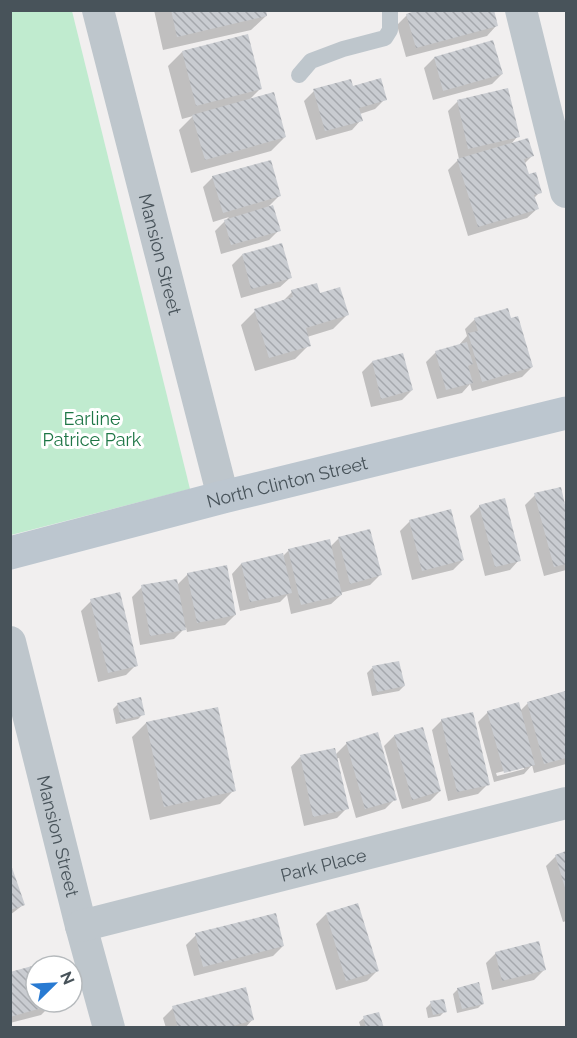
<svg xmlns="http://www.w3.org/2000/svg" width="577" height="1038" font-family="Raleway,sans-serif">
  <style>
    .green { fill: #c0ebcf }
    .shadow { fill: #0003; fill-rule: evenodd }
    .building { fill: url(#building-back-hatch) }
    .lines { fill: none; stroke-linecap: round; stroke-linejoin: round }
    .lane { stroke: #bec6cc; stroke-width: 16 }
    .street { stroke: #bec6cc; stroke-width: 32 }
    .secondary { stroke: #bcc6cf; stroke-width: 33 }
    .labels { text-anchor: middle; dominant-baseline: central; stroke-width: 6; stroke-linejoin: round; paint-order: stroke }
    .street-label { font-size: 18px; fill: #48535a; stroke: #fff }
    .park-label { font-size: 18px; fill: #1e7646; stroke: #fff }
  </style>
  <defs>
    <pattern id="building-back-hatch" width="6" height="6" patternUnits="userSpaceOnUse" patternTransform="scale(1.5)"><rect width="6" height="6" fill="#c9ccd1"/><path d="M-1 5l2 2M0 0l6 6M5-1l2 2" fill="none" stroke="#a5a8ad"/></pattern>
  </defs>
  <rect width="100%" height="100%" fill="#f1efef"/>
  <path class="green" d="M11,11H72L190,489L11,535Z"/>
  <path class="shadow" d="M154,10H264L266,16L251,30L163,50Z
    M407,15L496,26L487,36L406,57L397,25Z
    M492,42L502,74L492,84L433,100L424,68L434,58Z
    M182,52L261,88L248,101L285,137L271,151L191,173L179,130L193,116L182,119L168,66Z
    M352,88L385,99L375,109L360,114L361,120L352,130L316,140L304,101L314,91Z
    M458,101L518,136L510,145L532,156L524,164L528,176L540,192L534,198L537,209L527,218L468,236L448,170L459,159L448,111Z
    M213,177L279,196L266,209L279,230L269,240L221,254L215,231L229,217L213,222L203,187Z
    M242,255L290,278L280,287L241,298L232,265Z
    M292,292L319,295L347,315L333,329L307,337L309,345L295,359L255,371L241,325L255,311L281,303Z
    M475,319L532,367L522,377L472,391L470,384L462,393L437,399L426,362L436,352L459,345L467,336L465,329Z
    M372,362L412,390L402,400L371,407L362,372Z
    M560,489L566,515V570L544,576L525,505L535,495Z
    M480,506L519,560L510,570L485,576L470,516Z
    M410,521L463,560L453,570L412,580L400,531Z
    M339,538L380,575L370,585L340,593L341,595L331,604L291,614L287,595L280,602L240,611L232,574L241,564L282,557L289,550L330,547Z
    M188,574L235,615L225,625L187,632L186,627L174,639L140,645L132,597L142,587L177,585Z
    M91,601L136,665L126,675L98,682L81,611Z
    M398,662L404,686L399,691L372,696L367,673L372,668Z
    M564,693L566,702V764L534,773L532,765L524,774L494,782L478,722L488,712L520,711L528,703ZM524,766V769L497,776L496,773Z
    M118,704L143,714L138,719L116,724L113,709Z
    M216,708L234,790L220,804L150,820L132,737L146,723Z
    M442,720L488,784L478,794L448,801L432,730Z
    M394,736L440,791L430,801L402,809L384,746Z
    M347,743L395,799L385,809L356,818L339,758L336,759L347,808L337,818L304,826L291,767L300,757L335,755Z
    M566,853V921L563,922L546,866L556,856Z
    M10,865L23,905L10,915Z
    M326,914L377,971L367,981L336,990L316,924Z
    M196,935L283,946L273,956L194,976L186,945Z
    M496,953L544,970L534,980L492,990L486,963Z
    M36,967V1002H50L51,1005L41,1015L10,1023V974Z
    M458,989L483,1003L478,1008L457,1013L453,994Z
    M431,1003L445,1011L440,1016L428,1018L426,1008Z
    M173,1008L253,1019L245,1028H166L163,1018Z
    M364,1018L382,1028H361L359,1022Z"/>
  <path class="building" d="M171,10H266L267,16L177,37Z
    M418,10H494L498,26L416,48L406,14Z
    M248,34L262,89L196,106L182,51Z
    M493,40L503,74L443,91L434,57Z
    M381,78L387,100L359,108L363,121L325,131L313,89L351,79L353,86Z
    M508,88L520,137L468,149L457,100Z
    M274,92L286,137L205,160L192,115Z
    M528,138L534,156L524,159L529,174L536,172L542,193L534,195L539,209L478,227L457,159Z
    M271,160L281,196L223,213L212,176Z
    M273,205L281,231L231,245L224,220Z
    M282,243L292,278L251,289L242,254Z
    M317,283L320,293L340,287L349,315L306,328L311,346L269,358L254,309L293,297L291,290Z
    M508,308L511,318L518,316L533,367L482,382L468,333L478,331L474,318Z
    M467,342L473,364L468,366L473,383L446,390L435,351Z
    M403,353L413,390L381,399L372,361Z
    M561,487L566,509V564L554,567L534,493Z
    M505,498L521,561L495,567L479,505Z
    M451,509L464,560L422,571L409,520Z
    M370,529L382,575L350,584L338,537Z
    M330,539L342,595L301,605L288,549Z
    M283,553L292,593L250,602L241,563Z
    M227,565L236,615L197,623L187,573Z
    M177,579L186,630L150,636L141,585Z
    M120,592L138,666L108,673L90,599Z
    M399,661L405,686L377,692L372,666Z
    M565,691L566,758L544,764L527,702Z
    M141,697L145,715L121,720L117,703Z
    M519,702L535,765L504,773L487,711Z
    M218,707L236,791L164,807L146,722Z
    M473,712L490,785L457,792L441,719Z
    M423,727L441,791L412,800L394,735Z
    M378,732L397,800L365,809L346,742Z
    M335,748L349,809L313,817L300,755Z
    M566,851V891L555,855Z
    M10,862L25,905L10,910Z
    M358,903L379,971L346,981L326,913Z
    M276,913L284,946L203,967L195,933Z
    M539,941L546,970L502,981L495,952Z
    M36,965V1002H51L52,1005L10,1017V972Z
    M479,982L484,1004L462,1009L457,988Z
    M246,987L254,1020L226,1028H178L172,1006Z
    M444,999L447,1012L433,1015L430,1001Z
    M379,1012L384,1028H366L363,1016Z"/>
  <g class="lines">
    <path class="lane" d="M299,75L311,61L343,49L385,38L390,30V10"/>
    <g class="street">
      <path id="s1" d="M98,10L223,497"/>
      <path d="M521,10L566,192"/>
      <path id="s2" d="M10,642L81,926L109,1028"/>
      <path id="s3" d="M81,926L566,803"/>
    </g>
    <path class="secondary" id="s4" d="M10,553L223,497L566,413"/>
  </g>
  <g class="labels">
    <g class="street-label">
      <text stroke="none"><textPath href="#s1" startOffset="252">Mansion Street</textPath></text>
      <text stroke="none"><textPath href="#s4" startOffset="286">North Clinton Street</textPath></text>
      <text stroke="none"><textPath href="#s2" startOffset="200">Mansion Street</textPath></text>
      <text stroke="none"><textPath href="#s3" startOffset="250">Park Place</textPath></text>
    </g>
    <g class="park-label">
      <text x="92" y="418">Earline<tspan x="92" dy="21">Patrice Park</tspan></text>
    </g>
  </g>
  <rect width="577" height="1038" fill="none" stroke="#48535a" stroke-width="24"/>
  <g transform="translate(54 984) rotate(66)"><circle r="28" fill="#ffffff" stroke="#b6babd" stroke-width="1.5"/>
  <path d="M0-4.5L10 22L0 15L-10 22Z" fill="#287ad2"/>
  <text y="-9" font-size="16" font-weight="bold" text-anchor="middle" fill="#48535a">N</text>
  </g>
</svg>
